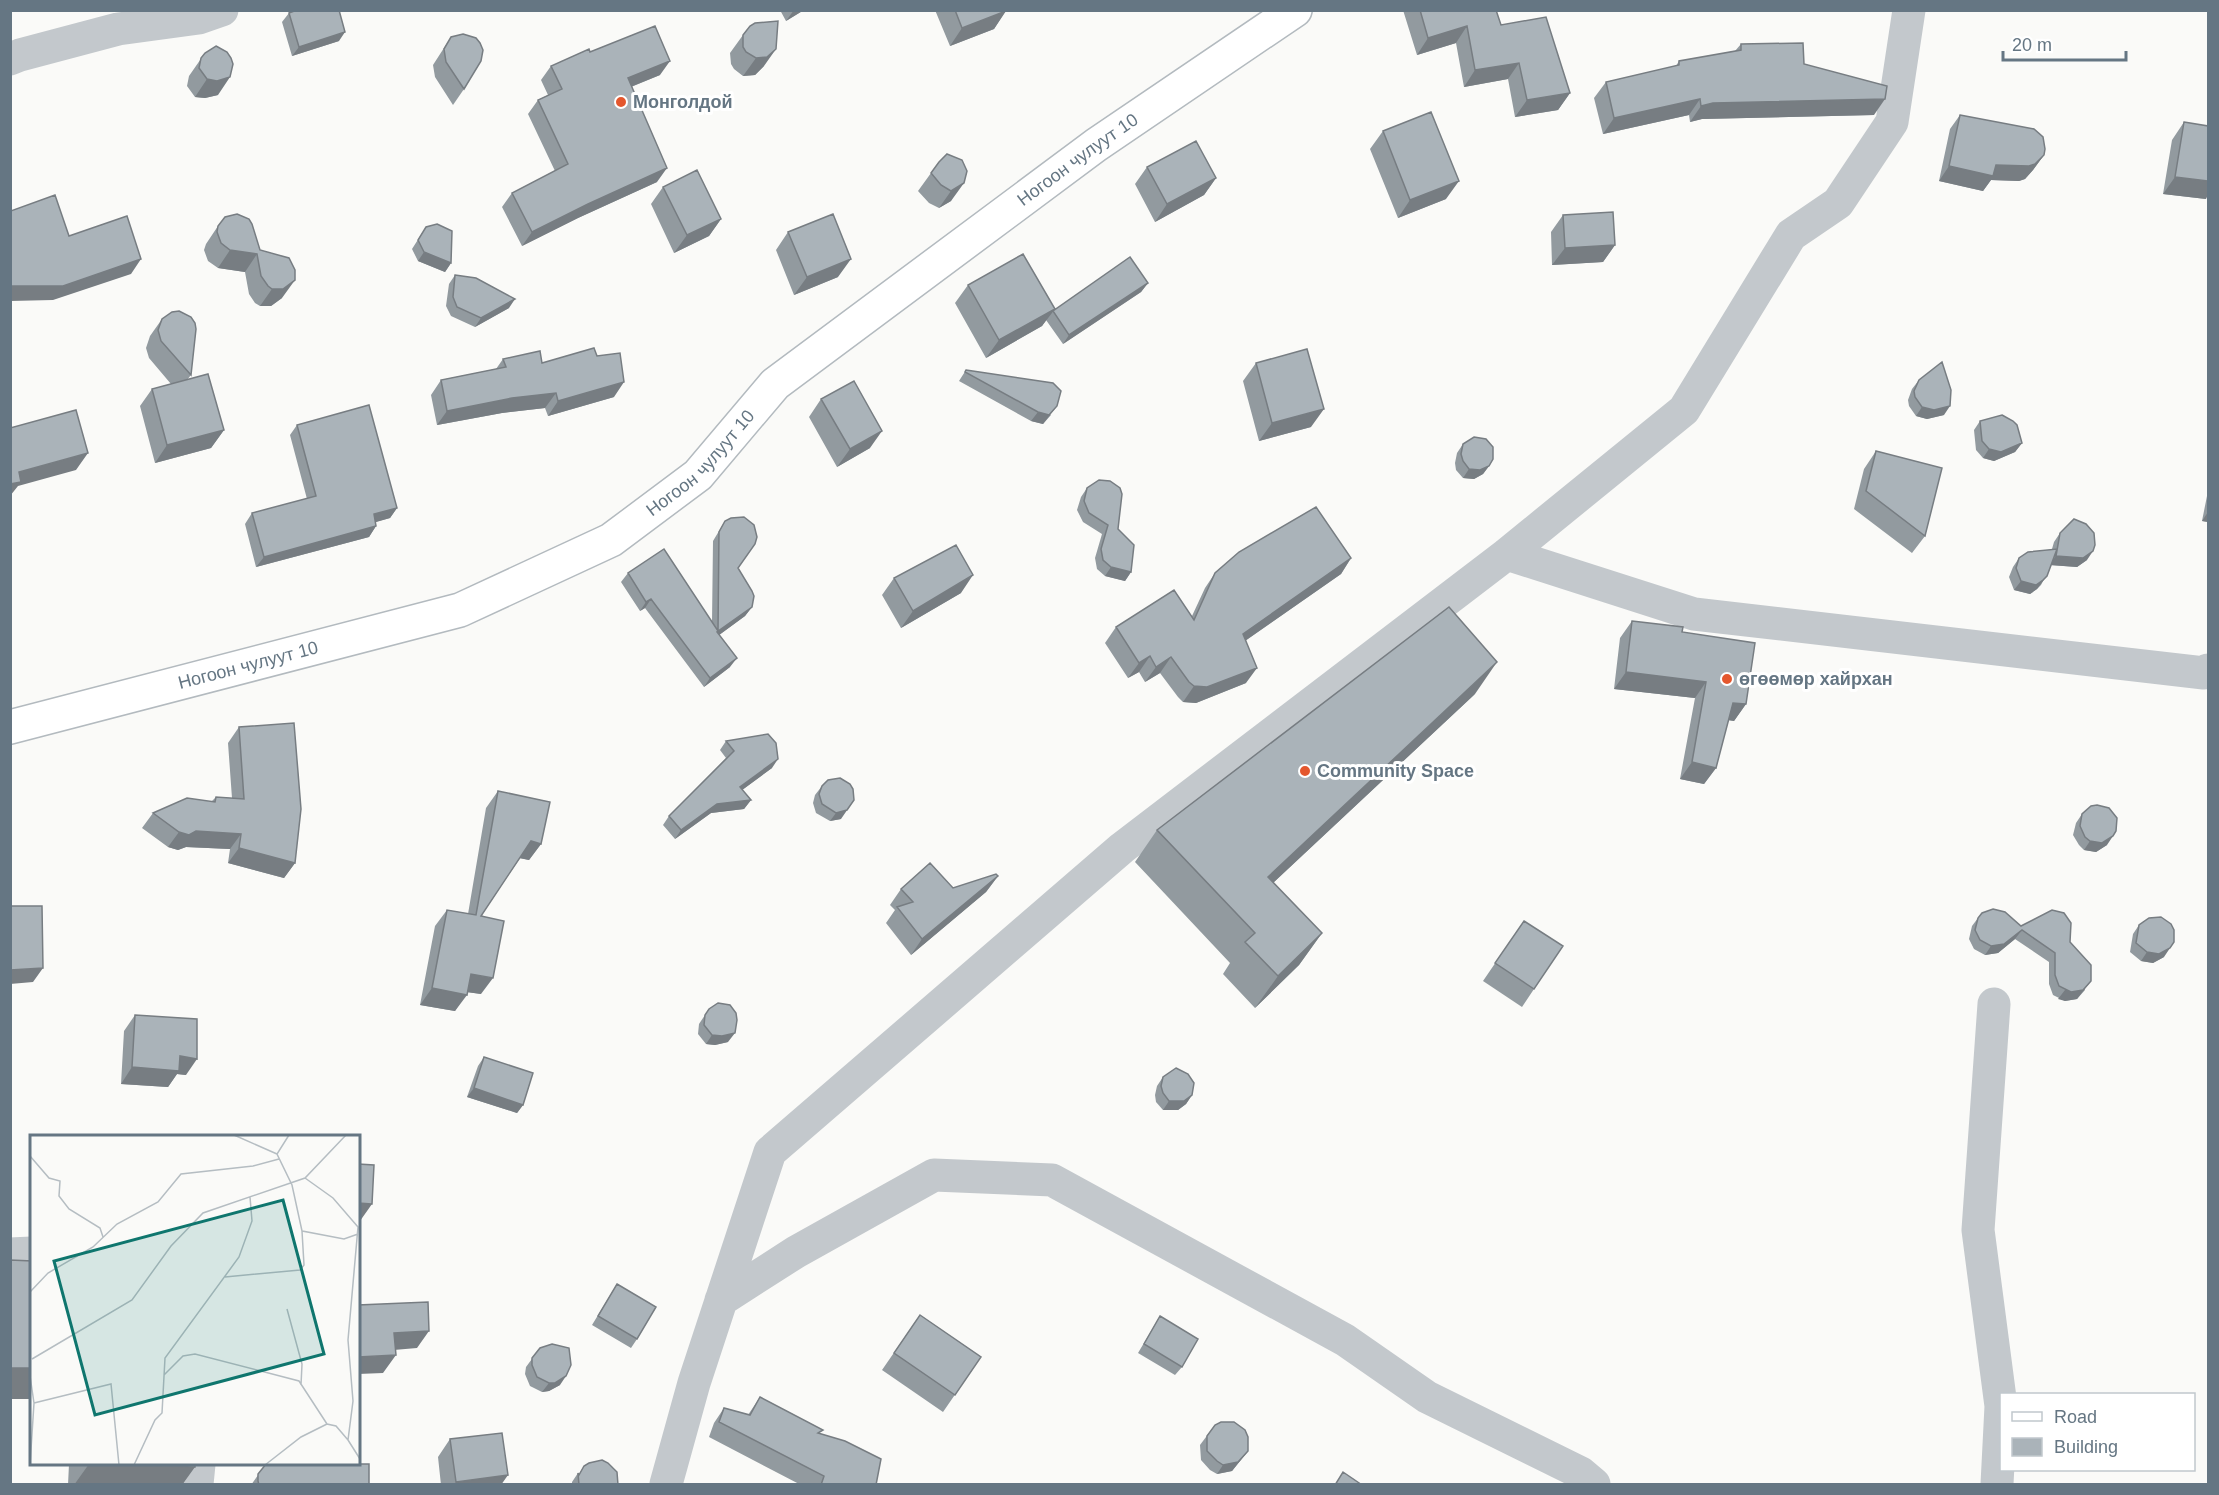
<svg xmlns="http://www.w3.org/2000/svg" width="2219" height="1495" font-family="Helvetica,sans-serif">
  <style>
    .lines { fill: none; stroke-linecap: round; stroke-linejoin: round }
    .secondary-casing { stroke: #b3babf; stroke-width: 36 }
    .street { stroke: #c3c8cc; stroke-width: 33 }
    .secondary { stroke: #fff; stroke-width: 33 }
    .wall { fill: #929a9f }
    .shaded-wall { fill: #777d82 }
    .building { fill: #aab3b9; stroke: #777d82; stroke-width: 1.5 }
    .poi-dot { fill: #e4572e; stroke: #fff; stroke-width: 2 }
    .labels { text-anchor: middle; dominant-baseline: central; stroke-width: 6; stroke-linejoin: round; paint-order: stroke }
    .poi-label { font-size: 18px; font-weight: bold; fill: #657683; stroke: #fff; text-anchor: start }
    .street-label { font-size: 18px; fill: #657683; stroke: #fff }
    .inset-road { fill: none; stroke: #b5bdc2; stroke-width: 1.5 }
    .view { fill: #0f766e; fill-opacity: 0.15; stroke: #0f766e; stroke-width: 3 }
    .inset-edge { fill: none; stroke: #657683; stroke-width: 3 }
  </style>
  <rect width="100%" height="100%" fill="#fafaf8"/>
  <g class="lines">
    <defs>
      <g id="secondary">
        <path id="s1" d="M10,727L460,610L611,540L698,475L775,384L1096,145L1295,10"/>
      </g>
    </defs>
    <use href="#secondary" class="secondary-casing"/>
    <path class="street" d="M10,59L20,55L118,29L199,18L222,10
      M1507,554L1694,614L2204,673L2208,670
      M1994,1004L1978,1230L2001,1406L1997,1484
      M10,1254L32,1253
      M721,1300L796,1252L934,1175L1052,1180L1345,1340L1427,1397L1581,1473L1594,1484
      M197,1484L199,1464
      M666,1484L694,1383L770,1152L1122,848L1507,554L1684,410L1791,235L1838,203L1892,122L1909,10"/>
    <use href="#secondary" class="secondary"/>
  </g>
  <path class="wall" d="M780,10H804L786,21Z
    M935,10H1006L994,29L950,46Z
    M1403,10H1496L1501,25L1570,93L1558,110L1515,117L1508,79L1464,87L1456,43L1417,55Z
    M289,13L339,41L292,56L282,22Z
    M743,35L764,66L755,75L743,76L734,69L731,64L730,53Z
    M451,37L464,89L453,105L435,77L433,65Z
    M1741,44L1804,64L1874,115L1702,119L1690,122L1689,115L1603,134L1594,98L1606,82L1676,66L1679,61L1735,51Z
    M590,52L660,75L631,87L657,182L578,218L522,246L502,207L512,193L555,171L528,114L538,100L548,95L541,80L551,66Z
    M205,53L218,95L205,98L195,97L187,86L189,76Z
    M1960,115L2044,155L2033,170L2025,179L2019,181L1991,180L1983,191L1939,181L1950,129Z
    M2184,122L2206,199L2163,194L2172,140Z
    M1383,131L1446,199L1398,218L1370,149Z
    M962,160L951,201L939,208L929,203L918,191L939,162Z
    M1147,167L1216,178L1204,195L1155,222L1135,184Z
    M663,187L721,219L709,236L674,253L651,204Z
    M1563,215L1615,245L1603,262L1552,265L1551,232Z
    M218,226L260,250L282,298L271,306H260L255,303L249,294L245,272L218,268L208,261L204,250L206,244Z
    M426,227L451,263L445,272L418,261L412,249Z
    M788,232L838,277L794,295L776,250Z
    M455,275L509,308L475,327L451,316L446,306L449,284Z
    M1148,283L1141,292L1063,344L1046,320L1042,326L986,358L955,303L968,285L1055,309L1053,311Z
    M162,319L191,375L187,380L224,430L211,448L155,463L140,406L152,389L171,384L149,358L146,348L150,336Z
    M597,356L614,397L548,416L545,408L502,413L437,425L431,395L441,380L496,369L503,359L542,363Z
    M1256,363L1311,427L1259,441L1243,381Z
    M966,370L1051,415L1043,424L1031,421L959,381Z
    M1919,380L1944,415L1927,419L1916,416L1909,406L1908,400L1912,389Z
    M821,399L870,448L837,467L809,417Z
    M1980,421L2022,443L2015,452L1994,461L1983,458L1976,450L1974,430Z
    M297,425L397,508L390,518L375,522L376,526L369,537L256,567L245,524L252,513L307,499L290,435Z
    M1463,444L1489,466L1483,474L1474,479L1463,478L1456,470L1455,463L1457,453Z
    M1876,451L1925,536L1912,553L1854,509L1864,469Z
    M1087,488L1118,529L1131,572L1125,581L1105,576L1097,569L1095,558L1102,534L1083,522L1077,510L1081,497Z
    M2208,491V522L2202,521Z
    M725,521L738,568L752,607L745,616L719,635L730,667L704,687L645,608L640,611L621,582L628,573L712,622L713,541Z
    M2060,533L2087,560L2077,567L2051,565L2041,585L2037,589L2030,594L2014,590L2009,577L2013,567L2019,558L2052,549L2054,542Z
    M1351,558L1341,574L1245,641L1246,683L1196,703L1183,702L1178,697L1160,673L1145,682L1139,672L1128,678L1105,643L1116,627L1192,616L1205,588L1215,573Z
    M894,578L961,593L901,628L882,595Z
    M1632,621L1682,632L1746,704L1734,721L1728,720L1716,768L1704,784L1680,779L1695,698L1614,689L1620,638Z
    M1475,694L1273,883L1322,933L1299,965L1255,1008L1223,974L1230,963L1135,862L1157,830Z
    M239,727L295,863L284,878L228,863L230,849L186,847L178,850L168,847L142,828L153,813L212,801L216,797L232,798L228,743Z
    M726,741L772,768L742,790L751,800L744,809L711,813L675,839L663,825L669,816L726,758L720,750Z
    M822,786L841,819L830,821L816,813L813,803L815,795Z
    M498,791L541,844L529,860L520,858L481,916V994L467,992L455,1011L420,1005L435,926L447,910L468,914L486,808Z
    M2082,814L2107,845L2096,852L2084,850L2079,845L2073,835L2076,823Z
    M998,876L986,892L911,955L886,923L895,910L890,905L901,889L953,888Z
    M1978,918L2021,926L2070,942L2085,990L2077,999L2065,1001L2053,995L2049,984V962L2015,939L1998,953L1985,955L1974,949L1969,939L1972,926Z
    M1524,921L1534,989L1522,1007L1483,981Z
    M2139,925L2164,957L2153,963L2141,961L2130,952L2133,934Z
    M709,1009L728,1042L715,1045L706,1044L698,1034L699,1024Z
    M135,1015L186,1075L177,1074L168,1087L121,1084L124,1031Z
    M484,1057L523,1105L517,1113L467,1097L478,1066Z
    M1163,1077L1192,1095L1186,1104L1178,1110H1163L1156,1102L1155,1095L1157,1086Z
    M617,1284L637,1339L631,1348L592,1325Z
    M920,1315L981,1357L943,1412L882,1370Z
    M1160,1316L1182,1367L1175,1375L1138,1353Z
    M540,1348L560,1385L549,1391L542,1392L530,1386L525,1374L526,1367Z
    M760,1397L820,1434L876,1485H801L709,1437L714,1423L724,1408L748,1415Z
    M1215,1425L1248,1451L1232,1471L1217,1474L1210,1470L1201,1460L1200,1445Z
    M450,1439L501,1485H441L438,1457Z
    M69,1464H195L182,1485H68Z
    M266,1464L369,1485H251Z
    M584,1466L618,1485H572V1482L578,1473L579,1474Z"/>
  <path class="shaded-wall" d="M794,10H804L786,21Z
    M1006,11L994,29L950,46L962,28Z
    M1467,26L1456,43L1417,55L1428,38Z
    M345,32L339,41L292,56L299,47Z
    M776,49L764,66L755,75L743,76L756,58Z
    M670,61L660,75L618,92L628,78Z
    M1519,63L1508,79L1464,87L1475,70Z
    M230,77L218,95L205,98L195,97L207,79Z
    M1570,93L1558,110L1515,117L1527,100Z
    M1700,99L1689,115L1603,134L1614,118Z
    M1885,99L1874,115L1702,119L1690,122L1701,106L1713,103Z
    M2044,155L2033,170L2025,179L2019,181L1991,180L1983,191L1939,181L1949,166L1996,165Z
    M667,168L657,182L578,218L522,246L532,232L588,204Z
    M2175,177L2208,181V195L2206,199L2163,194Z
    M1216,178L1204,195L1155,222L1167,204Z
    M1459,181L1446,199L1398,218L1410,200Z
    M964,183L951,201L939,208L951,191Z
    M721,219L709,236L674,253L687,235Z
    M1615,245L1603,262L1552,265L1565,248Z
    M230,250L257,254L245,272L218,268Z
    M424,252L451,263L445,272L418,261Z
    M141,259L131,274L53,300L10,301V286Z
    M851,259L838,277L794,295L807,277Z
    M295,280L282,298L271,306H260L272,289Z
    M1148,283L1141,292L1063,344L1069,335Z
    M515,299L509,308L475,327L481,318Z
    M1055,309L1042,326L986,358L999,340Z
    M624,382L614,397L548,416L558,401Z
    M556,393L545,408L502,413L437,425L447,411L512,398Z
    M1057,406L1043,424L1031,421L1038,412Z
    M1950,406L1944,415L1927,419L1916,416L1922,407Z
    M1324,409L1311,427L1259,441L1272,423Z
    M224,430L211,448L155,463L167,445Z
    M882,431L870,448L837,467L850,449Z
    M2022,443L2015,452L1994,461L1983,458L1989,449Z
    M88,453L76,470L18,486L10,496V484L19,472Z
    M1489,466L1483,474L1474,479L1463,478L1469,469Z
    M397,508L390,518L366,525L374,514Z
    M2208,512V522L2202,521Z
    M376,526L369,537L256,567L264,557Z
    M2093,551L2087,560L2077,567L2049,565L2056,556Z
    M1351,558L1341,574L1232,650L1243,634Z
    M1111,567L1131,572L1125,581L1105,576Z
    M973,575L961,593L901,628L913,611Z
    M2047,576L2037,589L2030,594L2014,590L2021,581Z
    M651,599L645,608L640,611L646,602Z
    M752,607L745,616L711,641L717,632Z
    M1150,656L1139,672L1128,678L1139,663Z
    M1171,657L1160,673L1145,682L1156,667Z
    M737,658L730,667L704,687L710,678Z
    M1497,662L1475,694L1245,909L1268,877Z
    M1257,668L1246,683L1196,703L1183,702L1194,686Z
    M1626,672L1706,682L1695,698L1614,689Z
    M1733,703L1746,704L1734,721L1722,719Z
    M778,759L772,768L734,796L740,787Z
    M1692,762L1716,768L1704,784L1680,779Z
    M751,800L744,809L711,813L675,839L681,830L717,804Z
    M854,800L841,819L830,821L836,813Z
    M196,831L241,834L230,849L186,847L178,850L168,847L179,832Z
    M2113,836L2107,845L2096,852L2084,850L2090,841Z
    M531,841L541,844L529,860L519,858Z
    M239,848L295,863L284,878L228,863Z
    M998,876L986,892L911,955L922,939Z
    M2022,930L2015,939L1998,953L1985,955L1991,946Z
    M1322,933L1299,965L1255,1008L1278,976Z
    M2170,948L2164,957L2153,963L2141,961L2147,952Z
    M43,968L33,982L10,984V970Z
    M471,974L493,978L481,994L459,991Z
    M2091,981L2077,999L2065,1001L2058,999L2065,990Z
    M432,988L467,995L455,1011L420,1005Z
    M735,1033L728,1042L715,1045L706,1044L712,1035Z
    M180,1056L197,1059L186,1075L177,1074L168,1087L121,1084L132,1067Z
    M474,1088L523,1105L517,1113L467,1097Z
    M1192,1095L1186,1104L1178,1110H1163L1169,1101Z
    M358,1203L372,1204L360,1221H358Z
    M429,1331L417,1348L382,1351L394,1333Z
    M396,1355L383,1373L358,1374V1357Z
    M10,1368H32V1399H10Z
    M566,1376L560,1385L549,1391L542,1392L549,1383Z
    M1248,1451L1232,1471L1217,1474L1223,1465Z
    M89,1464L195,1467L182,1485H74Z
    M508,1475L501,1485H454L456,1482Z"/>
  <path class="building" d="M297,10H339L345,32L299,47L289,13Z
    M955,10H1006V11L962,28Z
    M1420,10H1496L1501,25L1546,17L1570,93L1527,100L1519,63L1475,70L1467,26L1428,38Z
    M778,21L776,49L767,57L756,58L746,52L743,47V35L750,26L755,23Z
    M655,26L670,61L628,78L667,168L588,204L532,232L512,193L568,164L538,100L562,89L551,66L589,49L590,52Z
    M463,34L476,38L480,43L483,50L481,61L464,89L446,62L444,49L451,37Z
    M1803,43L1804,64L1887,86L1885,99L1713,103L1701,106L1700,99L1614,118L1606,82L1679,65V61L1741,50V44Z
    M216,46L227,52L231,58L233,64L230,77L217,81L207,79L199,68L201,58L205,53Z
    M1431,112L1459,181L1410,200L1383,131Z
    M1960,115L2034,129L2043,137L2045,149L2044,155L2035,164L2029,166L1996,165L1993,176L1949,166Z
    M2184,122L2208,126V181L2175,177Z
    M1196,141L1216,178L1167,204L1147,167Z
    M947,154L962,160L967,171L964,183L951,191L941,185L931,173L939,162Z
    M697,170L721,219L687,235L663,187Z
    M55,195L69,236L127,216L141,259L63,286H10V210L11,211Z
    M1613,212L1615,245L1565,248L1563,215Z
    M237,214L249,219L252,224L260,250L289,258L295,270V280L283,289H272L268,286L261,276L257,254L230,250L221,243L217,232L218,226L225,217Z
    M833,214L851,259L807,277L788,232Z
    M437,224L452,231L451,263L424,252L418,240L426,227Z
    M1023,254L1055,309L999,340L968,285Z
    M1130,257L1148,283L1069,335L1053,311Z
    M455,275L476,278L515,299L481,318L457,307L453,297Z
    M179,311L191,317L195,323L196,329L191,375L161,341L158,330L162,319L172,312Z
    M594,348L597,356L620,353L624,382L558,401L556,393L512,398L447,411L441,380L506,367L503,359L540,351L542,363Z
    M1307,349L1324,409L1272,423L1256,363Z
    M1942,362L1951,390L1950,406L1934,410L1922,407L1915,397L1914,391L1919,380Z
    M966,370L1053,383L1061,391L1057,406L1049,415L1038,412L965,372Z
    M208,374L224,430L167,445L152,389Z
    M854,381L882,431L850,449L821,399Z
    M369,405L397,508L374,514L376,526L264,557L252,513L316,496L297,425Z
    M76,410L88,453L19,472L21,482L10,484V428Z
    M2002,415L2013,421L2017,425L2022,443L2001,452L1989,449L1982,441L1980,421Z
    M1474,437L1486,439L1493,447V459L1489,466L1480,470L1469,469L1463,461L1461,454L1463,444Z
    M1876,451L1942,468L1925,536L1866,491Z
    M1099,480L1110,481L1120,488L1122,494L1118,529L1134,545L1131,572L1111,567L1103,560L1101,549L1108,525L1089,513L1084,501L1087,488Z
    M1316,507L1351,558L1243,634L1257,668L1207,687L1194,686L1189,682L1171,657L1156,667L1150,656L1139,663L1116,627L1174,590L1194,620L1215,573L1239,552Z
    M744,517L754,525L757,537L755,544L738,568L752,591L754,596L752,607L717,632L737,658L710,678L651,599L646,602L628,573L664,549L718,631L719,532L725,521L731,518Z
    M2074,519L2086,524L2094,533L2095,545L2093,551L2083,558L2056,556L2060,533Z
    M956,545L973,575L913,611L894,578Z
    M2057,549L2047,576L2043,580L2036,585L2021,581L2016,568L2019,558L2028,552Z
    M1449,607L1497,662L1268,877L1322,933L1278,976L1245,942L1255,933L1157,830Z
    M1632,621L1683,627L1682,632L1755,643L1746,704L1733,703L1716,768L1692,762L1706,682L1626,672Z
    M294,723L301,809L295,863L239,848L241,834L196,831L189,835L179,832L153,813L187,798L215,802L216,797L244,799L239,727Z
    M768,734L776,743L778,759L740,787L751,800L717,804L681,830L669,816L734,751L726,741Z
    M840,778L850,784L853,789L854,800L847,810L836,813L822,804L819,794L822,786L828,780Z
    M498,791L550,802L541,844L531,841L481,916L504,921L493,978L471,974L467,995L432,988L447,910L476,915Z
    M2097,805L2109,808L2117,818L2116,831L2113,836L2102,843L2090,841L2085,837L2080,826L2082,814L2091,806Z
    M930,863L953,888L996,874L998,876L922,939L897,907L913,902L901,889Z
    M10,906H42L43,968L10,970Z
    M1993,909L2005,912L2021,926L2052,910L2064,913L2071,923L2070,942L2091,965V981L2083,990L2071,992L2059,986L2055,975V953L2022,930L2004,944L1991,946L1980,940L1975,930L1978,918L1982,913Z
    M2161,917L2171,924L2174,930V942L2170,948L2159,954L2147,952L2136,943L2139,925L2149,918Z
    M1524,921L1563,946L1534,989L1495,963Z
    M718,1003L730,1005L736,1013L737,1020L735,1033L722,1036L712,1035L704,1025L705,1015L709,1009Z
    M135,1015L197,1019V1059L180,1056L179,1071L132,1067Z
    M484,1057L533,1073L523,1105L474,1088Z
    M1176,1068L1188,1074L1194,1083L1192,1095L1184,1101H1169L1163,1093L1161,1086L1163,1077Z
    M358,1164L374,1165L372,1204L358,1203Z
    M10,1260L32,1261V1368H10Z
    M617,1284L656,1307L637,1339L598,1316Z
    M428,1302L429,1331L394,1333L396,1355L358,1357V1305Z
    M920,1315L981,1357L955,1395L894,1353Z
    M1160,1316L1198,1339L1182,1367L1144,1344Z
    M552,1344L569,1348L571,1365L566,1376L555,1383H549L537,1377L532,1365V1358L540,1348Z
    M760,1397L823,1430L818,1433L845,1441L881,1459L876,1485H821L824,1476L719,1422L724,1408L750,1415Z
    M1221,1422H1234L1245,1430L1248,1437V1451L1238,1462L1223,1465L1217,1461L1207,1451V1436L1215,1425Z
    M502,1433L508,1475L456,1482L450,1439Z
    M602,1460L608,1463L617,1472L618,1485H579L578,1473L579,1475L584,1466L589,1463Z
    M94,1464H195V1467Z
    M266,1464H369V1485H259L258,1481V1474Z
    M1343,1472L1362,1485H1335Z"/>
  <g class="poi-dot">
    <circle cx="621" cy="102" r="6"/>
    <circle cx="1727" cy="679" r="6"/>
    <circle cx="1305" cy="771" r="6"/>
  </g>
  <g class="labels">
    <g class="poi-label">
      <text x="633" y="102">Монголдой</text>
      <text x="1739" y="679">өгөөмөр хайрхан</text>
      <text x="1317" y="771">Community Space</text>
    </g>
    <g class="street-label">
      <text stroke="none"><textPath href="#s1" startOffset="1236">Ногоон чулуут 10</textPath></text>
      <text stroke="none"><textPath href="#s1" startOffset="750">Ногоон чулуут 10</textPath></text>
      <text stroke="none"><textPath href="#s1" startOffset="246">Ногоон чулуут 10</textPath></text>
    </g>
  </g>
  <g transform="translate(30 1135)">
    <rect width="330" height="330" fill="#fafaf8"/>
    <path class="inset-road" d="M204,0L247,19M259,0L247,19L262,50L272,96M0,21L19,43L30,46L29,61L39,74L70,93L73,102M275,43L303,63L328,92L318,205L323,266L318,305L330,324M195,142L270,135L274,130L272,96L314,104L328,99M0,157L18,138L63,112L87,89L128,67L151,39L223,31L249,24M257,174L272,229L271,250M2,224L102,165L141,111L173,78L275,43L316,0M134,240L153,221L165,219L269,246L297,289L306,291L318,305M0,241L4,268L0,330M4,268L81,249L89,330M104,330L125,285L132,278L135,223L209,122L222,86L220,62M235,330L271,302L297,289"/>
    <path class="view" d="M253,65L294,219L65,280L24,126Z"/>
    <rect width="330" height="330" class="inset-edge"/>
  </g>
  <rect width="2219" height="1495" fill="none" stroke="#657683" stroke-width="24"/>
  <rect x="2000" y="1393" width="195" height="78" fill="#ffffff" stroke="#c1c8cd" stroke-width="1.5"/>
  <rect x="2012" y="1412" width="30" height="9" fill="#ffffff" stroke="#c1c8cd" stroke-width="1.5"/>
  <text x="2054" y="1423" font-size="18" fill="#657683">Road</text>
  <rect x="2012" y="1438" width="30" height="18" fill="#aab3b9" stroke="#c1c8cd" stroke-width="1.5"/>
  <text x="2054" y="1453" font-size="18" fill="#657683">Building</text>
  <path d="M2003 51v9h123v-9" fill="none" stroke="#657683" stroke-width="3"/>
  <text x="2012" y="51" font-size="18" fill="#657683" stroke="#ffffff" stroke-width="4.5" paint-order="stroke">20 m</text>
</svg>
